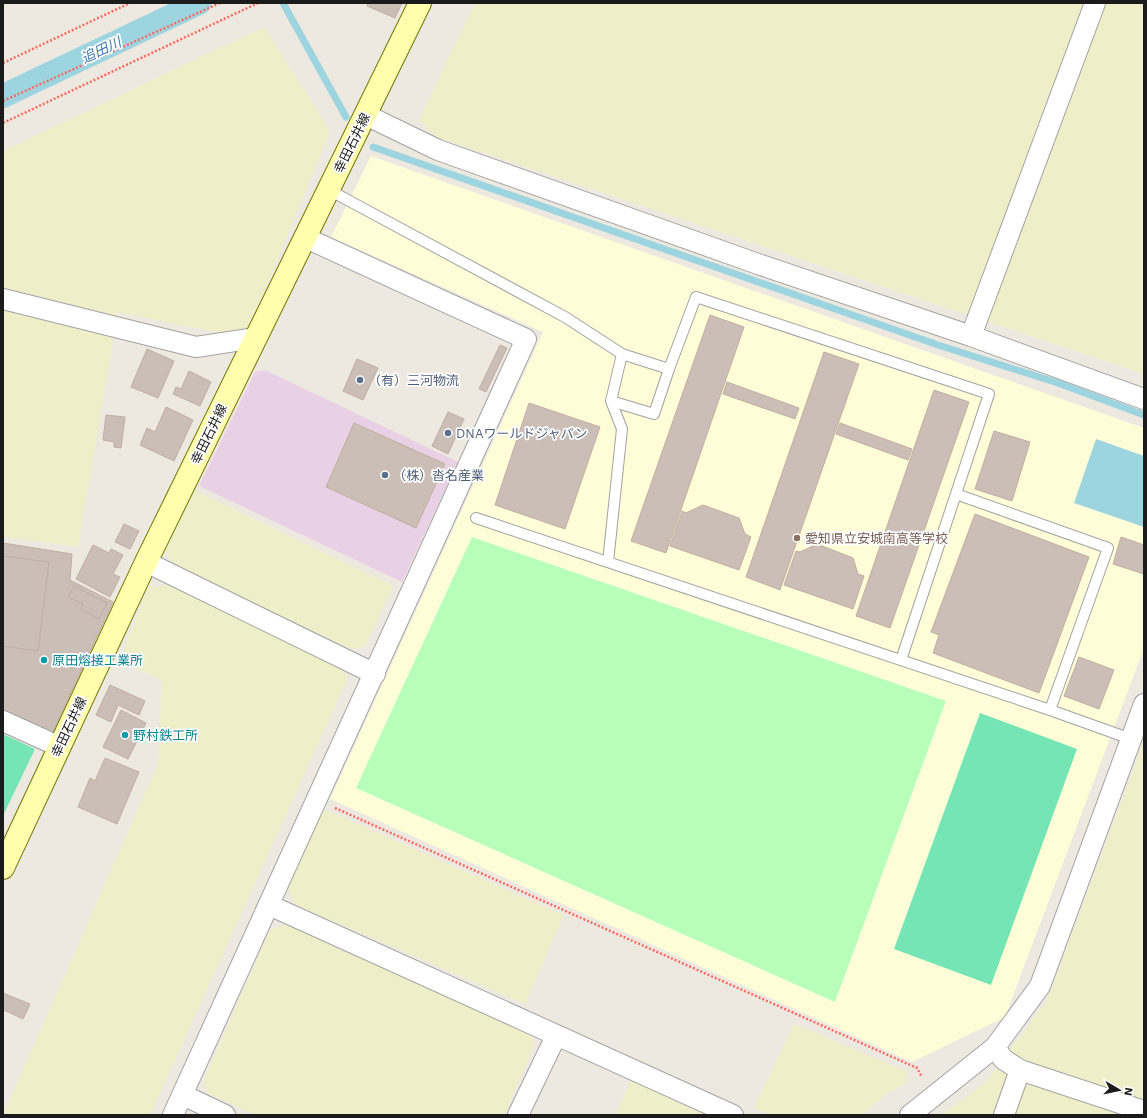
<svg xmlns="http://www.w3.org/2000/svg" width="1147" height="1118" font-family="'Work Sans','Noto Sans JP',sans-serif">
  <style>
    .industrial { fill: #e8d1e5 }
    .education { fill: #fffdd8 }
    .farmland { fill: #eeefc9 }
    .park { fill: #b7feba }
    .pitch { fill: #76e5b5 }
    .water { fill: #9cd4e0 }
    .lines { fill: none; stroke-linecap: round; stroke-linejoin: round }
    .stream { stroke: #9cd4e0; stroke-width: 7 }
    .canal { stroke: #9cd4e0; stroke-width: 24 }
    .building { fill: #cabeb6; stroke: #c1aea1 }
    .service-casing { stroke: #a2a2a2; stroke-width: 12 }
    .minor-casing { stroke: #a2a2a2; stroke-width: 22 }
    .secondary-casing { stroke: #6e7500; stroke-width: 24 }
    .path { stroke: #ff6960; stroke-width: 2.5; stroke-dasharray: 2 2; stroke-linecap: butt }
    .service { stroke: #fff; stroke-width: 10 }
    .minor { stroke: #fff; stroke-width: 20 }
    .secondary { stroke: #fefead; stroke-width: 22 }
    .service-dot { fill: #5c6f8a; stroke: #fff; stroke-width: 1.5 }
    .education-dot { fill: #8d6e63; stroke: #fff; stroke-width: 1.5 }
    .culture-dot { fill: #0f9aa8; stroke: #fff; stroke-width: 1.5 }
    .labels { text-anchor: middle; dominant-baseline: central; stroke-width: 3.5; stroke-linejoin: round; paint-order: stroke }
    .street-label { font-size: 13px; fill: #1b1b1b; stroke: #fff }
    .service-label { font-size: 13px; fill: #4e5e75; stroke: #fff; text-anchor: start }
    .education-label { font-size: 13px; fill: #785e54; stroke: #fff; text-anchor: start }
    .culture-label { font-size: 13px; fill: #0d838f; stroke: #fff; text-anchor: start }
    .water-label { font-size: 14px; font-style: italic; fill: #3f7aaa; stroke: #fff }
  </style>
  <rect width="100%" height="100%" fill="#eee9e0"/>
  <path class="industrial" d="M265,370L458,462L402,582L199,486L255,372Z"/>
  <path class="education" d="M371,156L1144,428V648L1005,1017L912,1062L330,799L543,332L331,237Z"/>
  <path class="farmland" d="M475,3H1144V374L436,137L419,120Z
    M264,27L330,131L245,338L118,312L78,547L3,537V151Z
    M194,490L393,586L365,646L352,649L172,565L166,548Z
    M168,585L343,668L347,680L150,1115H3L158,764L162,680L119,661L148,588Z
    M1144,742V1115H941L984,1084L1047,1001Z
    M324,809L564,915L525,1004L294,904L288,887Z
    M285,924L531,1034L534,1046L504,1115H255L207,1093L203,1082L270,930Z
    M794,1024L908,1072L905,1084L887,1093L862,1115H771L754,1108Z
    M631,1079L710,1115H616Z"/>
  <path class="park" d="M472,537L946,701L835,1002L356,788Z"/>
  <path class="pitch" d="M980,713L1077,749L991,985L894,949Z
    M3,734L35,749L3,816Z"/>
  <path class="water" d="M1096,439L1144,456V527L1074,503Z"/>
  <g class="lines">
    <path class="stream" d="M283,3L346,117
      M373,147L938,345L1058,383L1144,415"/>
    <path class="canal" d="M3,96L199,3"/>
  </g>
  <path class="building" d="M368,3H402L395,18L367,6Z
    M710,315L744,327L666,553L631,541Z
    M500,345L507,348L486,392L479,389Z
    M147,349L174,361L158,398L131,387Z
    M824,352L859,364L780,590L746,577Z
    M357,359L378,368L363,400L343,391Z
    M189,371L211,382L200,406L173,394L176,387L181,389Z
    M727,382L799,408L795,419L723,394Z
    M934,390L969,402L890,628L856,616Z
    M529,403L600,427L565,529L495,505Z
    M166,407L193,420L174,461L140,445L147,428L155,432Z
    M448,412L464,419L448,454L432,446Z
    M106,415L125,417L121,448L114,447V442L103,440Z
    M354,423L445,464L416,528L326,487Z
    M840,423L912,449L908,460L836,434Z
    M994,431L1030,442L1012,501L975,489Z
    M703,505L739,518L745,534L751,537L739,570L670,546L682,511L686,513Z
    M975,514L1089,557L1039,693L933,653L939,635L931,632Z
    M124,524L139,531L130,549L115,542Z
    M1121,537L1144,545V574L1113,564Z
    M3,543L72,554L70,580L113,602L49,740L3,719Z
    M817,544L853,558L858,574L864,576L853,609L784,585L796,551L800,552Z
    M93,545L109,553L111,549L123,555L113,574L120,577L110,597L76,579Z
    M3,556L49,562L38,651L3,646Z
    M74,586L107,603L99,619L80,609L83,604L68,597Z
    M1079,657L1114,670L1099,709L1064,696Z
    M110,685L145,701L139,715L118,705L111,722L96,715Z
    M121,710L146,723L128,759L103,747Z
    M105,758L139,772L117,824L78,807L90,778L95,781Z
    M3,993L30,1004L23,1019L4,1010L3,1014Z"/>
  <g class="lines">
    <defs>
      <path id="service" d="M329,190L565,317L622,354L611,401L622,429L608,562
        M669,369L696,297L989,394L901,660
        M611,401L654,414L669,369L622,354
        M956,494L1108,548L1050,710
        M476,518L1050,710L1131,739"/>
      <path id="minor" d="M366,115L438,150L758,264L971,336L1144,399
        M3,299L196,347L256,338
        M971,336L1095,3
        M146,562L375,674
        M3,721L60,747
        M269,905L733,1115
        M995,1047L1003,1059L1020,1070L1144,1111
        M183,1095L225,1115
        M173,1115L526,339L306,238
        M518,1115L556,1036
        M910,1115L995,1047L1040,986L1144,704
        M1004,1115L1020,1070"/>
      <path id="secondary" d="M3,868L146,562L420,3"/>
    </defs>
    <use href="#service" class="service-casing"/>
    <use href="#minor" class="minor-casing"/>
    <use href="#secondary" class="secondary-casing"/>
    <path class="path" d="M3,63L130,3
      M3,101L220,3
      M3,123L258,3
      M335,808L917,1068L922,1077"/>
    <use href="#service" class="service"/>
    <use href="#minor" class="minor"/>
    <use href="#secondary" class="secondary"/>
  </g>
  <g class="service-dot">
    <circle cx="360" cy="380" r="4"/>
    <circle cx="448" cy="433" r="4"/>
    <circle cx="385" cy="475" r="4"/>
  </g>
  <circle class="education-dot" cx="797" cy="538" r="4"/>
  <g class="culture-dot">
    <circle cx="44" cy="660" r="4"/>
    <circle cx="125" cy="735" r="4"/>
  </g>
  <g class="labels">
    <g class="street-label">
      <text transform="translate(352 143) rotate(-64)">幸田石井線</text>
      <text transform="translate(209 434) rotate(-64)">幸田石井線</text>
      <text transform="translate(69 727) rotate(-65)">幸田石井線</text>
    </g>
    <g class="service-label">
      <text x="368" y="380">（有）三河物流</text>
      <text x="456" y="433">DNAワールドジャパン</text>
      <text x="393" y="475">（株）沓名産業</text>
    </g>
    <g class="education-label">
      <text x="805" y="538">愛知県立安城南高等学校</text>
    </g>
    <g class="culture-label">
      <text x="52" y="660">原田熔接工業所</text>
      <text x="133" y="735">野村鉄工所</text>
    </g>
    <g class="water-label">
      <text transform="translate(101 50) rotate(-25)">追田川</text>
    </g>
  </g>
  <rect width="1147" height="1118" fill="none" stroke="#1b1b1b" stroke-width="8"/>
  <g transform="translate(1119 1090) rotate(99)" stroke="#ffffff" stroke-width="3" paint-order="stroke">
  <path d="M0-3L7 15L0 10L-7 15Z" fill="#1b1b1b"/>
  <text y="-6" font-size="11" font-weight="bold" text-anchor="middle" fill="#1b1b1b">N</text>
  </g>
</svg>
